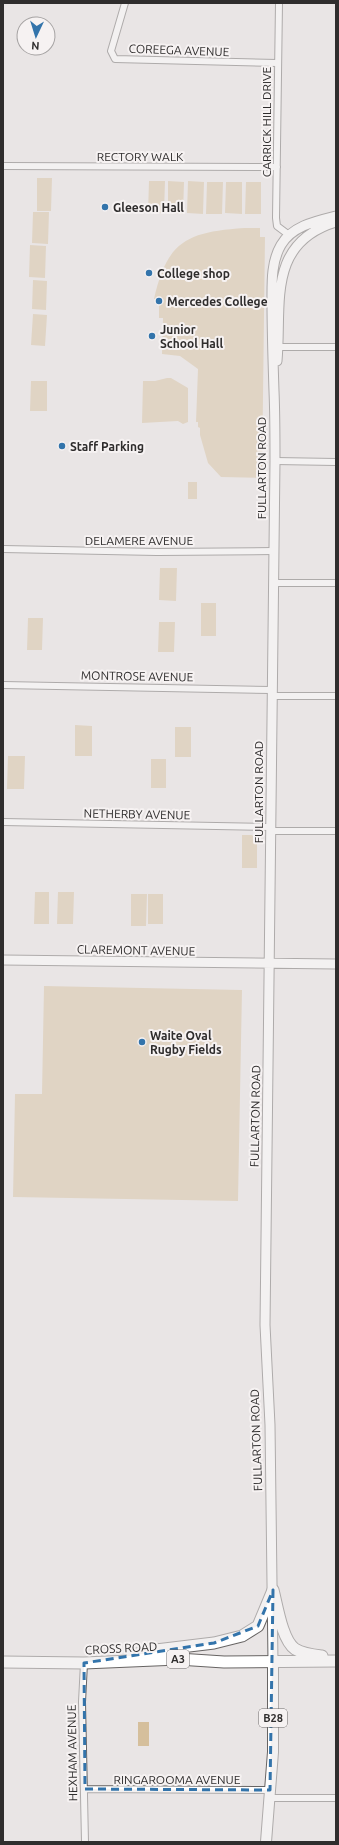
<svg xmlns="http://www.w3.org/2000/svg" width="339" height="1845" font-family="Ubuntu,sans-serif">
  <style>
    .green { fill: #d5bf9c }
    .lines { fill: none; stroke-linecap: round; stroke-linejoin: round }
    .street-casing { stroke: #676463; stroke-width: 8 }
    .secondary-casing { stroke: #676463; stroke-width: 11 }
    .primary-casing { stroke: #676463; stroke-width: 12 }
    .highway-casing { stroke: #676463; stroke-width: 13 }
    .street { stroke: #fff; stroke-width: 6 }
    .secondary { stroke: #fff; stroke-width: 9 }
    .primary { stroke: #fff; stroke-width: 10 }
    .highway { stroke: #fff; stroke-width: 11 }
    .marked { fill: none; stroke: #3374ab; stroke-width: 3; stroke-dasharray: 8 5; stroke-linejoin: round }
    .poi-dot { fill: #3374ab; stroke: #f6f2f2; stroke-width: 1.5 }
    .labels { text-anchor: middle; dominant-baseline: central; stroke-width: 4; stroke-linejoin: round; paint-order: stroke }
    .shield { fill: #f6f2f2; stroke: #6b6868; stroke-width: 1 }
    .shield-label { font-size: 11px; font-weight: bold; fill: #2f2d2d }
    .street-label { font-size: 12px; fill: #2f2d2d; stroke: #f6f2f2 }
    .poi-label { font-size: 12px; font-weight: bold; fill: #2f2d2d; stroke: #f6f2f2; text-anchor: start }
  </style>
  <rect width="100%" height="100%" fill="#e9e5e5"/>
  <path class="green" d="M37,178H52L51,211H37Z
    M149,181H165L164,213H148Z
    M168,181L184,182L183,214L168,213Z
    M188,181L204,182L203,214L187,213Z
    M207,182H223L222,214H206Z
    M226,182H242V214L225,213Z
    M246,182H261V214H245Z
    M33,212H49L48,244L32,243Z
    M244,228H260V237H265L262,478L221,477L208,463L200,435V428L198,427V422H196L198,369L180,356L162,354L163,318H159V300L154,299C167,241 187,232 244,228Z
    M30,245L46,246L45,278L29,277Z
    M33,280L47,281L46,310L32,309Z
    M33,314L47,315L45,346L31,345Z
    M167,378H171L188,388V422L183,424L178,421L142,423L143,381H155Z
    M31,381H47V411H30Z
    M188,482H197V499H188Z
    M160,568H177L176,601L159,600Z
    M201,603H216V636H201Z
    M28,618H43L42,650H27Z
    M159,622H175L174,652H158Z
    M75,725L92,726V756H75Z
    M175,727H191V757H175Z
    M8,756H25L24,789H7Z
    M151,759H166V788H151Z
    M242,835H252L257,840V868H242Z
    M35,892H49V924H34Z
    M58,892H74L73,924H57Z
    M131,894H147L146,926H131Z
    M148,894H163V924H148Z
    M44,986L242,990L238,1201L13,1197L15,1094H42Z
    M138,1722H149V1746H138Z"/>
  <g class="lines">
    <defs>
      <path id="street" d="M125,3L111,51L115,59L277,63
        M279,3L276,218L277,226L289,235
        M3,166L277,167
        M278,347H336
        M275,461L336,462
        M3,549L157,552L274,551
        M274,583H336
        M3,685L271,690
        M271,696H336
        M3,822L270,827
        M270,831H336
        M84,1663L82,1702L85,1842
        M85,1789L270,1790
        M269,1798H336"/>
      <path id="secondary" d="M277,361C282,305 266,243 336,222
        M3,960L336,964
        M273,1662L270,1425L265,1325L275,461C275,438 275,414 274,391C273,361 272,332 272,302C272,283 271,262 281,245C292,226 316,221 336,216"/>
      <path id="primary" d="M266,1842L273,1752V1662"/>
      <path id="highway" d="M273,1590C277,1605 282,1640 295,1649C303,1654 313,1655 322,1656
        M132,1655L156,1650L214,1643L242,1636L258,1626L273,1590
        M3,1662L84,1663L178,1659L224,1662L336,1661"/>
    </defs>
    <use href="#street" class="street-casing"/>
    <use href="#secondary" class="secondary-casing"/>
    <use href="#primary" class="primary-casing"/>
    <use href="#highway" class="highway-casing"/>
    <use href="#street" class="street"/>
    <use href="#secondary" class="secondary"/>
    <use href="#primary" class="primary"/>
    <use href="#highway" class="highway"/>
  </g>
  <path d="M0 0H339V1845H0ZM273,1590L270,1790L85,1789L84,1663L214,1643L258,1626Z" fill="#e9e5e5" fill-opacity=".55" fill-rule="evenodd"/>
  <path class="marked" d="M273,1590L270,1790L85,1789L84,1663L214,1643L258,1626Z"/>
  <g class="poi-dot">
    <circle cx="105" cy="207" r="4"/>
    <circle cx="149" cy="273" r="4"/>
    <circle cx="159" cy="301" r="4"/>
    <circle cx="152" cy="336" r="4"/>
    <circle cx="62" cy="446" r="4"/>
    <circle cx="142" cy="1042" r="4"/>
  </g>
  <g class="labels">
    <g class="shield">
      <rect x="167" y="1650" width="22" height="18" rx="3"/>
      <rect x="259" y="1709" width="28" height="18" rx="3"/>
    </g>
    <g class="shield-label">
      <text x="178" y="1659">A3</text>
      <text x="273" y="1718">B28</text>
    </g>
    <g class="street-label">
      <text transform="translate(179 50) rotate(2)">COREEGA AVENUE</text>
      <text transform="translate(266 122) rotate(-90)">CARRICK HILL DRIVE</text>
      <text x="140" y="156">RECTORY WALK</text>
      <text transform="translate(261 468) rotate(-90)">FULLARTON ROAD</text>
      <text x="139" y="540">DELAMERE AVENUE</text>
      <text transform="translate(137 676) rotate(1)">MONTROSE AVENUE</text>
      <text transform="translate(258 792) rotate(-90)">FULLARTON ROAD</text>
      <text transform="translate(137 814) rotate(1)">NETHERBY AVENUE</text>
      <text transform="translate(136 950) rotate(1)">CLAREMONT AVENUE</text>
      <text transform="translate(255 1116) rotate(-89)">FULLARTON ROAD</text>
      <text transform="translate(256 1440) rotate(-92)">FULLARTON ROAD</text>
      <text transform="translate(121 1648) rotate(-3)">CROSS ROAD</text>
      <text transform="translate(72 1753) rotate(-91)">HEXHAM AVENUE</text>
      <text x="177" y="1779">RINGAROOMA AVENUE</text>
    </g>
    <g class="poi-label">
      <text x="113" y="207">Gleeson Hall</text>
      <text x="157" y="273">College shop</text>
      <text x="167" y="301">Mercedes College</text>
      <text x="160" y="329">Junior<tspan x="160" dy="14">School Hall</tspan></text>
      <text x="70" y="446">Staff Parking</text>
      <text x="150" y="1035">Waite Oval<tspan x="150" dy="14">Rugby Fields</tspan></text>
    </g>
  </g>
  <rect width="339" height="1845" fill="none" stroke="#2f2d2d" stroke-width="8"/>
  <g transform="translate(36 36) rotate(184)"><circle r="19" fill="#f6f2f2" stroke="#a6a3a3"/>
  <path d="M0-3L7 15L0 10L-7 15Z" fill="#3374ab"/>
  <text y="-6" font-size="11" font-weight="bold" text-anchor="middle" fill="#2f2d2d">N</text>
  </g>
</svg>
